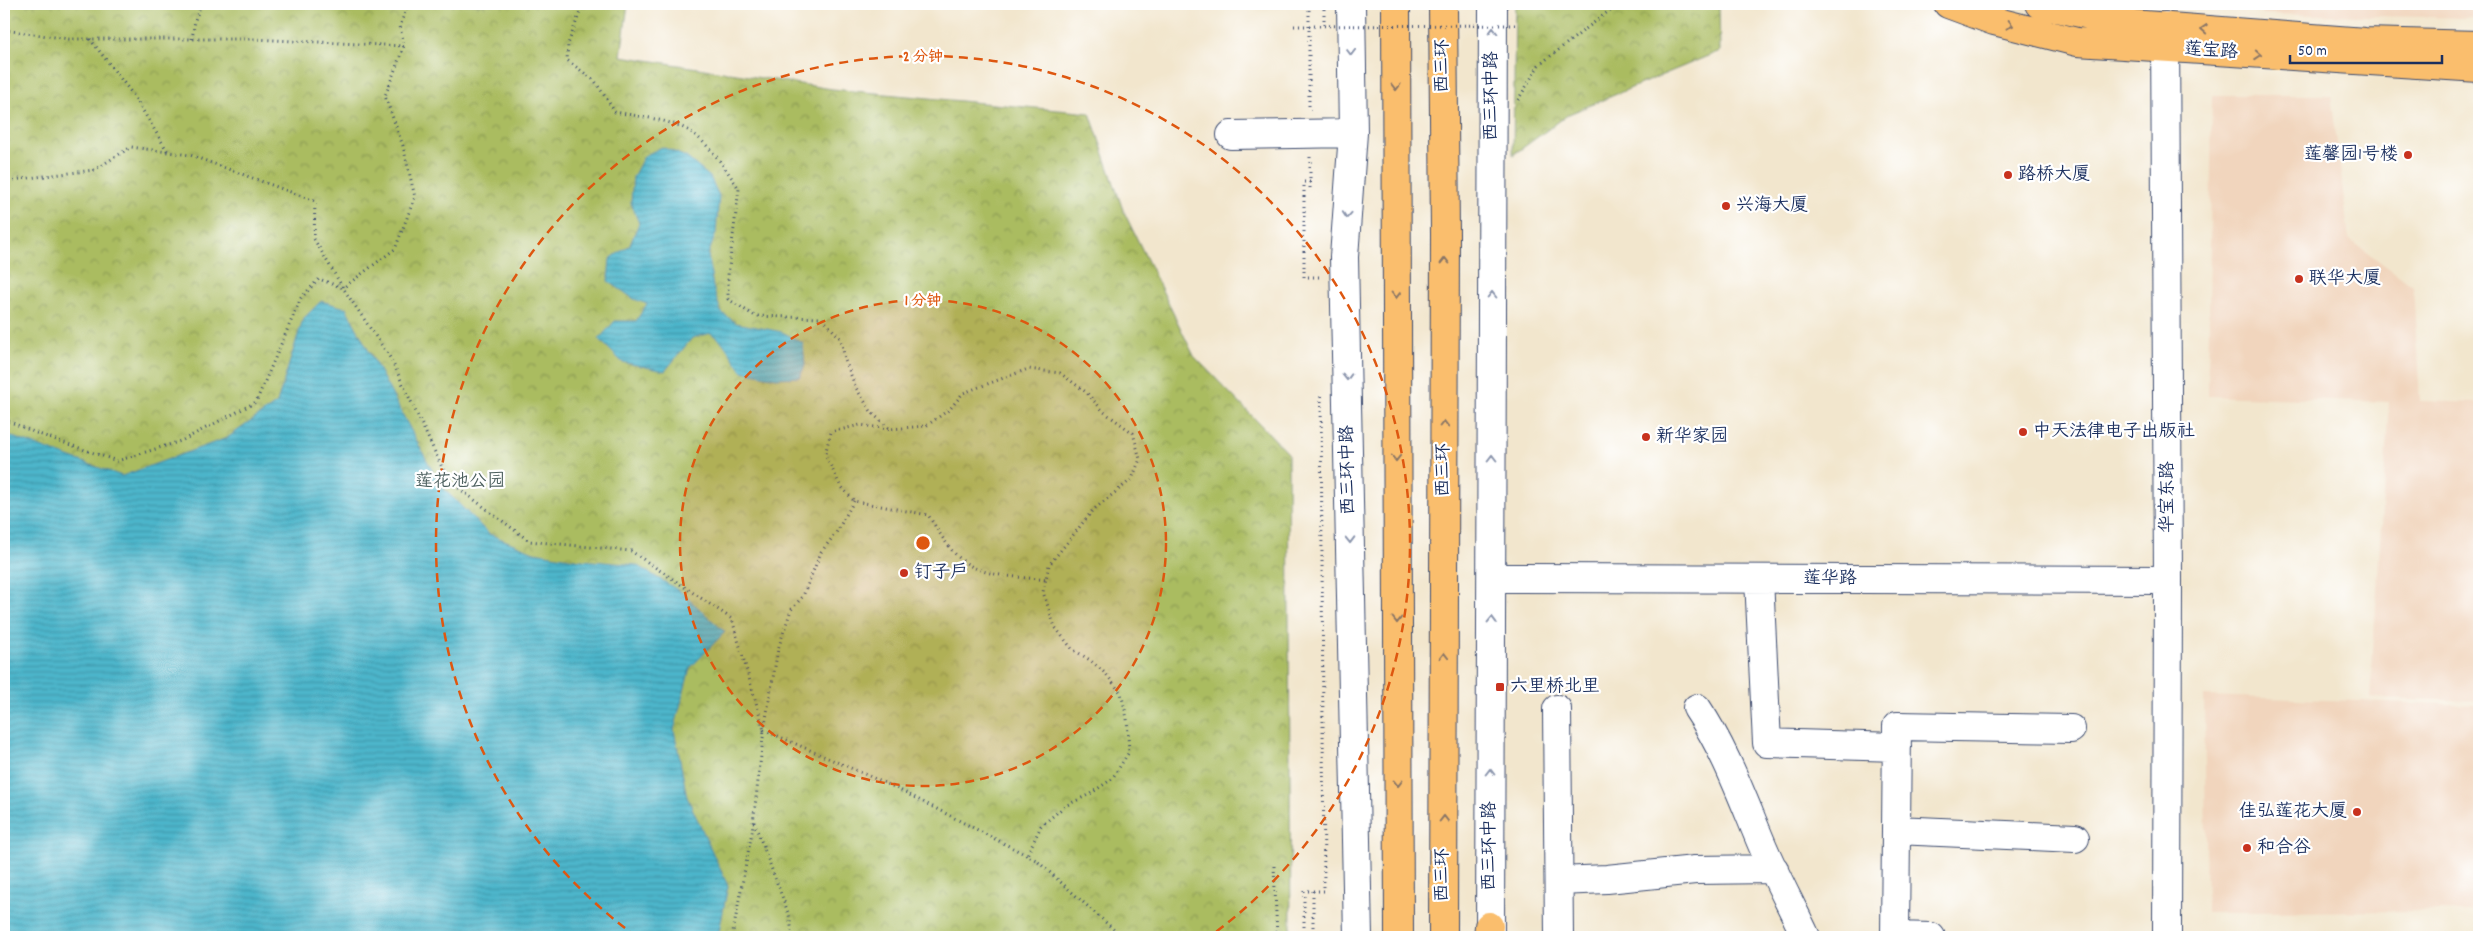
<svg xmlns="http://www.w3.org/2000/svg" width="2483" height="941" font-family="Dekko,'LXGW WenKai TC',sans-serif">
  <style>
    .built { fill: #f1d5bd }
    .park { fill: url(#park-crowns); stroke: #62765f }
    .water { fill: url(#water-rules); stroke: #347294 }
    .lines { fill: none; stroke-linecap: round; stroke-linejoin: round }
    .minor-casing { stroke: #3b4a6f; stroke-width: 30 }
    .major-casing { stroke: #3b4a6f; stroke-width: 30 }
    .highway-casing { stroke: #3b4a6f; stroke-width: 30 }
    .path { stroke: #3b4a6f; stroke-width: 3; stroke-dasharray: 1 4; stroke-linecap: butt }
    .minor { stroke: #fff; stroke-width: 28 }
    .major { stroke: #fabe6d; stroke-width: 28 }
    .highway { stroke: #fabe6d; stroke-width: 28 }
    .path-bridge { stroke: #3b4a6f; stroke-width: 3; stroke-dasharray: 1 4; stroke-linecap: butt }
    .oneway { stroke: #8a7666 }
    .oneway2 { stroke: #8d97ae }
    .ring { fill: none; stroke: #de5710; stroke-width: 2.5; stroke-dasharray: 9 6 }
    .poi-dot { fill: #c8321e; stroke: #fff; stroke-width: 2 }
    .labels { text-anchor: middle; dominant-baseline: central; stroke-width: 4.5; stroke-linejoin: round; paint-order: stroke }
    .street-label { font-size: 18px; fill: #1b2f5e; stroke: #fff }
    .poi-label { font-size: 18px; fill: #1b2f5e; stroke: #fff; text-anchor: start }
    .park-label { font-size: 18px; fill: #4d605f; stroke: #fff }
    .centre { fill: #de5710; stroke: #fff; stroke-width: 2.5 }
    .ring-label { font-size: 15px; text-anchor: middle; font-weight: bold; fill: #de5710; stroke: #fff; stroke-width: 4.5; stroke-linejoin: round; paint-order: stroke }
  </style>
  <defs>
    <pattern id="park-crowns" width="20" height="18" patternUnits="userSpaceOnUse" patternTransform="scale(1.25)"><rect width="20" height="18" fill="#aabc60"/><path d="M2 6a3 3 0 1 1 6 0M12 15a3 3 0 1 1 6 0" fill="none" stroke="#8a9952"/></pattern>
    <pattern id="water-rules" width="6" height="5" patternUnits="userSpaceOnUse" patternTransform="scale(1.25)"><rect width="6" height="5" fill="#4db6cb"/><path d="M0 2.5h6" fill="none" stroke="#3f94a8"/></pattern>
  </defs>
  <rect width="100%" height="100%" fill="#fff"/>
  <filter id="ink" filterUnits="userSpaceOnUse"><feTurbulence type="fractalNoise" baseFrequency=".02" numOctaves="2"/><feDisplacementMap in="SourceGraphic" scale="10" xChannelSelector="R" yChannelSelector="G"/><feConvolveMatrix kernelMatrix="1 2 1 2 8 2 1 2 1" color-interpolation-filters="sRGB"/></filter>
  <filter id="wash" filterUnits="userSpaceOnUse"><feTurbulence type="fractalNoise" baseFrequency=".0096" numOctaves="4" result="noise"/><feDisplacementMap in="SourceGraphic" scale="20" xChannelSelector="R" yChannelSelector="G"/><feGaussianBlur stdDeviation="1.12" result="paint"/><feColorMatrix in="noise" values="0 0 0 0 0 0 0 0 0 0 0 0 0 0 0 0 0 1.4 0 .05"/><feComposite in="paint" operator="in"/></filter>
  <g filter="url(#wash)">
    <rect width="100%" height="100%" fill="#f2e6cd"/>
    <path class="built" d="M2261,4H2479V18L2262,14Z
      M2212,95H2331L2349,239L2413,286L2420,401L2479,403V701L2370,698L2389,402L2208,396Z
      M2204,696L2479,705V911L2207,912Z"/>
    <path class="park" d="M4,4H628L621,56L832,89L1090,113L1123,210L1194,356L1288,453L1291,937H4Z
      M1515,4H1719L1720,51L1569,114L1513,155Z"/>
    <path class="water" d="M662,147L686,157L710,177L719,196L716,233L708,255L713,287L721,312L736,323L782,332L803,343L805,365L800,377L776,378L742,371L723,343L711,333L692,338L665,371L622,362L599,339L615,321H636L647,304L634,299L608,281L610,259L630,245L639,223L631,203L633,177L644,156Z
      M321,301L346,308L440,485L489,534L534,552L581,560L636,565L681,592L725,632L690,668L674,730L687,797L728,886L718,937H4V434L122,476L227,438L277,403L303,319Z"/>
  </g>
  <g filter="url(#ink)">
    <g class="lines">
      <defs>
        <path id="minor" d="M1351,4L1353,133L1344,257L1358,937
          M2165,26L2168,580L2167,937
          M1231,135L1353,133
          M1492,578L2168,580
          M1759,579L1767,743L1897,747
          M1697,708C1726,751 1743,800 1763,847C1776,877 1792,907 1806,937
          M1557,709L1559,937
          M1896,830L2075,838
          M1559,881L1607,879L1695,870L1774,869
          M1490,937L1493,4
          M1931,937L1895,936L1897,726L2071,729"/>
        <path id="major" d="M1948,4L1994,21L2077,42L2479,68
          M2039,4L2131,24L2365,42L2479,45"/>
        <path id="highway" d="M1396,4L1399,937
          M1443,4L1445,234L1443,937
          M1488,937L1489,926"/>
      </defs>
      <use href="#minor" class="minor-casing"/>
      <use href="#major" class="major-casing"/>
      <use href="#highway" class="highway-casing"/>
      <path class="path" d="M583,4L568,44L567,60L595,81L615,112C637,116 673,120 691,132C711,146 726,169 739,189L728,275V299L755,316L822,318L841,339L845,360L856,388L872,413L890,429L926,426L950,409L963,393L1028,369L1060,373L1086,392L1104,412L1133,433L1140,459L1132,479L1093,510L1070,539L1049,565L1043,592L1055,627L1072,649L1090,660L1106,674L1121,693L1127,718L1129,752L1112,779L1090,794L1065,806L1041,826L1027,855
        M1324,4V25
        M4,30L69,39H252L404,46
        M90,39L134,96L168,152
        M192,39L195,20L201,4
        M1518,100L1539,65L1618,4
        M1309,111V4
        M1310,157V190
        M4,181L94,170L131,147L190,155L315,201L314,239L343,288L395,249L415,197L403,146L385,96L404,46L400,26L408,4
        M1310,182H1304V277H1320V279
        M4,419L36,433L117,461L181,441L256,402L301,298L319,279L343,288L391,359L448,480L529,541L631,551L732,619L764,730L752,832L732,937
        M889,429L860,425L831,432L825,454L840,485L854,501L928,515C939,531 949,552 966,563C988,578 1020,576 1046,580
        M854,501L836,533L821,552L803,596L791,610L778,649L764,730L894,787L1036,860L1122,937
        M754,822L789,915L793,937
        M1274,866L1277,937
        M1304,937V891H1324L1321,393
        M1313,937V891"/>
      <use href="#minor" class="minor"/>
      <use href="#major" class="major"/>
      <use href="#highway" class="highway"/>
      <path class="path-bridge" d="M1294,26L1518,25"/>
    </g>
    <defs><path id="oneway-chevron" d="M-2-3.5L2.5 0L-2 3.5" fill="none" stroke-width="1.6" stroke-linecap="round" stroke-linejoin="round" transform="scale(1.25)"/></defs>
    <g class="oneway">
      <use href="#oneway-chevron" transform="translate(2010 25) rotate(14)"/>
      <use href="#oneway-chevron" transform="translate(2204 29) rotate(-176)"/>
      <use href="#oneway-chevron" transform="translate(2258 55) rotate(4)"/>
      <use href="#oneway-chevron" transform="translate(1396 87) rotate(90)"/>
      <use href="#oneway-chevron" transform="translate(1445 261) rotate(-90)"/>
      <use href="#oneway-chevron" transform="translate(1396 295) rotate(90)"/>
      <use href="#oneway-chevron" transform="translate(1444 424) rotate(-90)"/>
      <use href="#oneway-chevron" transform="translate(1396 458) rotate(90)"/>
      <use href="#oneway-chevron" transform="translate(1397 620) rotate(90)"/>
      <use href="#oneway-chevron" transform="translate(1444 656) rotate(-90)"/>
      <use href="#oneway-chevron" transform="translate(1398 783) rotate(90)"/>
      <use href="#oneway-chevron" transform="translate(1444 819) rotate(-90)"/>
    </g>
    <g class="oneway2">
      <use href="#oneway-chevron" transform="translate(1493 31) rotate(-90)"/>
      <use href="#oneway-chevron" transform="translate(1351 52) rotate(90)"/>
      <use href="#oneway-chevron" transform="translate(1347 215) rotate(94)"/>
      <use href="#oneway-chevron" transform="translate(1492 295) rotate(-90)"/>
      <use href="#oneway-chevron" transform="translate(1347 377) rotate(89)"/>
      <use href="#oneway-chevron" transform="translate(1492 458) rotate(-90)"/>
      <use href="#oneway-chevron" transform="translate(1350 540) rotate(89)"/>
      <use href="#oneway-chevron" transform="translate(1492 620) rotate(-89)"/>
      <use href="#oneway-chevron" transform="translate(1490 772) rotate(-90)"/>
    </g>
  </g>
  <circle cx="923" cy="543" r="243" fill="#de5710" fill-opacity=".12"/>
  <g class="ring">
    <circle cx="923" cy="543" r="243"/>
    <path d="M637 937A487 487 0 1 1 1209 937"/>
  </g>
  <g class="poi-dot">
    <circle cx="2408" cy="155" r="5"/>
    <circle cx="2008" cy="175" r="5"/>
    <circle cx="1726" cy="206" r="5"/>
    <circle cx="2299" cy="279" r="5"/>
    <circle cx="2023" cy="432" r="5"/>
    <circle cx="1646" cy="437" r="5"/>
    <circle cx="904" cy="573" r="5"/>
    <rect x="1495" y="682" width="10" height="10" rx="2.5"/>
    <circle cx="2357" cy="812" r="5"/>
    <circle cx="2247" cy="848" r="5"/>
  </g>
  <g class="labels">
    <g class="street-label">
      <text transform="translate(2211 52) rotate(4)">莲宝路</text>
      <text transform="translate(1443 66) rotate(-90)">西三环</text>
      <text transform="translate(1492 96) rotate(-90)">西三环中路</text>
      <text transform="translate(1349 470) rotate(-91)">西三环中路</text>
      <text transform="translate(1444 470) rotate(-90)">西三环</text>
      <text transform="translate(2168 497) rotate(-90)">华宝东路</text>
      <text x="1830" y="579">莲华路</text>
      <text transform="translate(1490 846) rotate(-90)">西三环中路</text>
      <text transform="translate(1443 875) rotate(-90)">西三环</text>
    </g>
    <g class="poi-label">
      <text x="2398" y="155" text-anchor="end">莲馨园1号楼</text>
      <text x="2018" y="175">路桥大厦</text>
      <text x="1736" y="206">兴海大厦</text>
      <text x="2309" y="279">联华大厦</text>
      <text x="2033" y="432">中天法律电子出版社</text>
      <text x="1656" y="437">新华家园</text>
      <text x="914" y="573">钉子户</text>
      <text x="1510" y="687">六里桥北里</text>
      <text x="2347" y="812" text-anchor="end">佳弘莲花大厦</text>
      <text x="2257" y="848">和合谷</text>
    </g>
    <g class="park-label">
      <text x="460" y="482">莲花池公园</text>
    </g>
  </g>
  <circle cx="923" cy="543" r="8" class="centre"/>
  <g class="ring-label">
    <text x="923" y="61">2 分钟</text>
    <text x="923" y="305">1 分钟</text>
  </g>
  <rect width="2483" height="941" fill="none" stroke="#fff" stroke-width="20"/>
  <path d="M2290 55v8h152v-8" fill="none" stroke="#1b2f5e" stroke-width="2.5"/>
  <text x="2298" y="55" font-size="15" fill="#1b2f5e" stroke="#ffffff" stroke-width="4" paint-order="stroke">50 m</text>
</svg>
